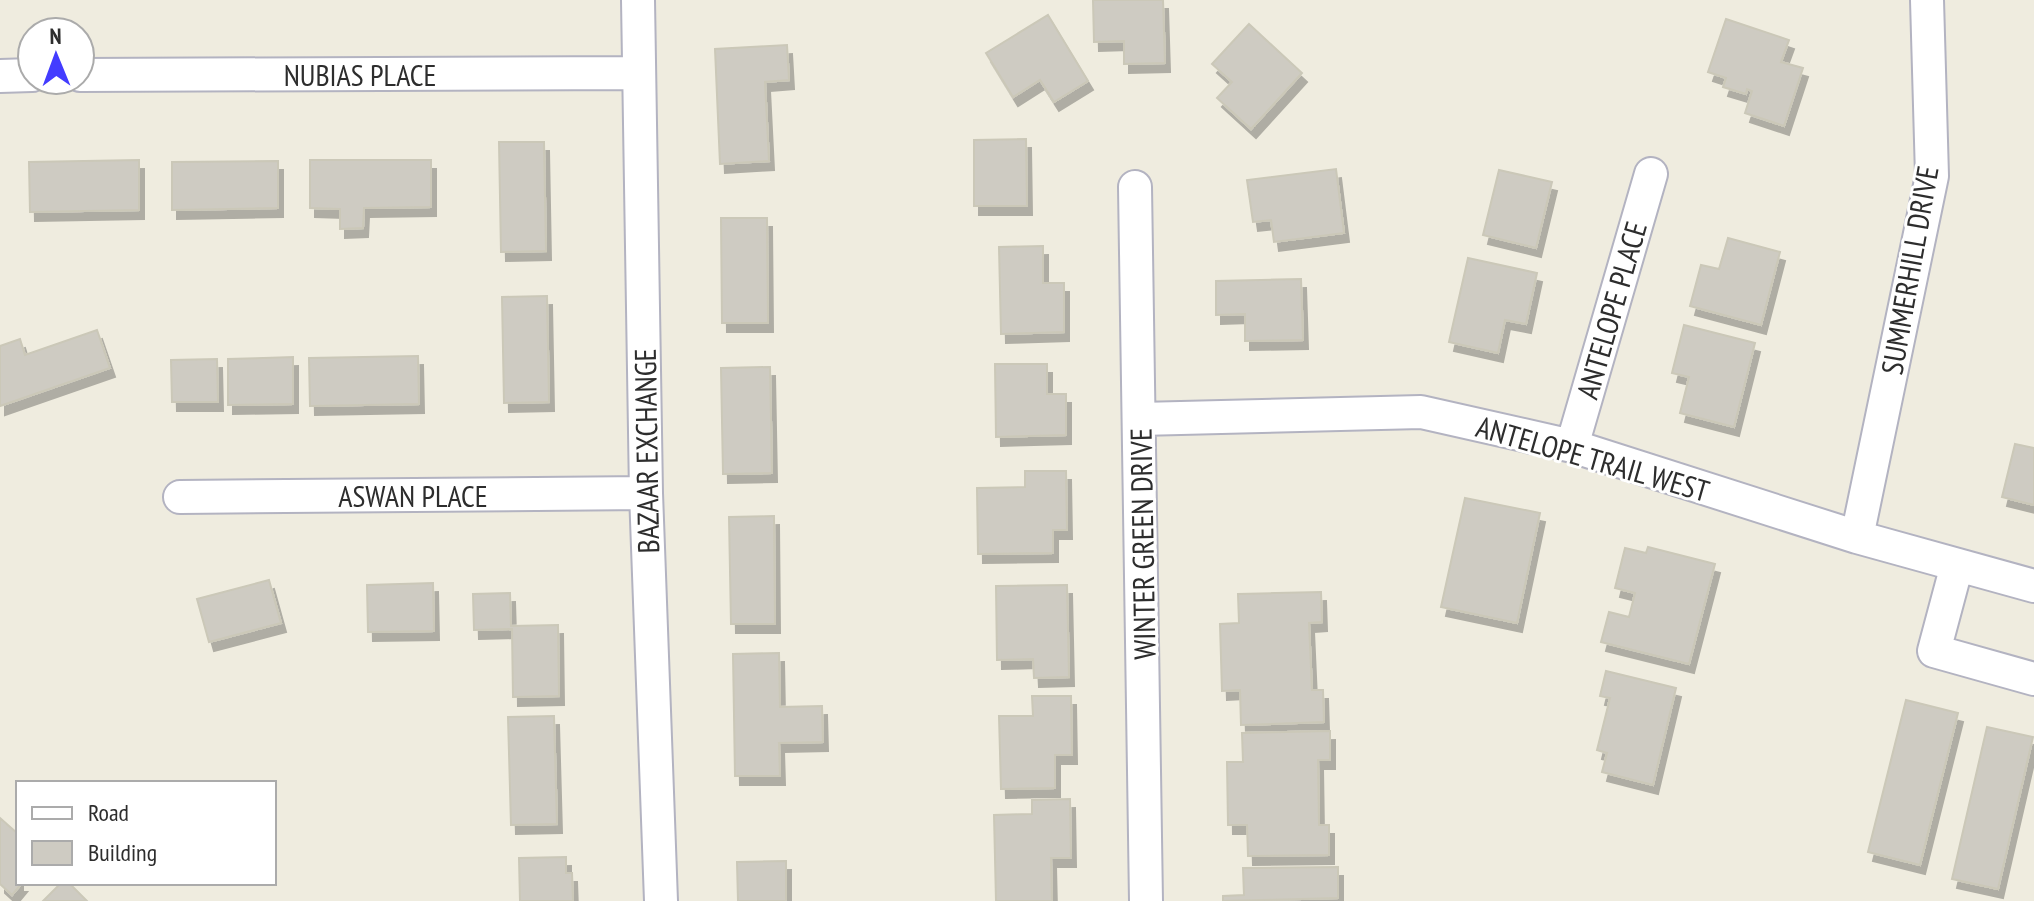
<svg xmlns="http://www.w3.org/2000/svg" width="2034" height="901" font-family="'PT Sans Narrow',sans-serif">
  <style>
    .building { fill: #cecbc2; stroke: #cbc8b8; stroke-width: 2; filter: url(#shadow) }
    .lines { fill: none; stroke-linecap: round; stroke-linejoin: round }
    .minor-casing { stroke: #b3b3c1; stroke-width: 36 }
    .minor { stroke: #fff; stroke-width: 32 }
    .labels { text-anchor: middle; dominant-baseline: central; stroke-width: 6; stroke-linejoin: round; paint-order: stroke }
    .street-label { font-size: 30px; fill: #2d2d2d; stroke: #fff }
  </style>
  <defs>
    <filter id="shadow"><feDropShadow dx="5" dy="9" stdDeviation="0" flood-color="#0004"/></filter>
  </defs>
  <rect width="100%" height="100%" fill="#efecdf"/>
  <path class="building" d="M1093,0H1163L1165,63L1124,64V41L1094,42Z
    M1048,15L1088,81L1054,102L1040,80L1013,97L986,53Z
    M1726,19L1789,40L1781,62L1803,68L1784,126L1745,113L1752,91L1747,89L1746,94L1723,87L1726,78L1708,72Z
    M1249,24L1302,73L1251,129L1217,98L1232,82L1212,64Z
    M787,45L789,80L765,82L769,161L720,164L715,49Z
    M1026,139L1027,206H974V140Z
    M499,142H544L546,251L501,252Z
    M139,160V210L30,212L29,162Z
    M310,160H431V207L364,208L363,228L340,229V209L310,208Z
    M278,161V208L172,210V162Z
    M1336,169L1344,233L1274,242L1271,220L1253,222L1247,180Z
    M1499,170L1552,182L1536,248L1483,235Z
    M721,218H767L768,323H722Z
    M1728,238L1780,252L1761,325L1690,306L1701,265L1719,269Z
    M1043,246V283H1064V332L1001,334L999,247Z
    M1468,258L1537,273L1526,324L1505,320L1498,353L1449,342Z
    M1301,279L1303,340L1245,341V314L1216,315V281Z
    M547,296L549,402L504,403L502,297Z
    M1684,325L1755,343L1734,427L1680,413L1689,377L1672,373Z
    M97,330L110,368L0,406V346L20,339L25,355Z
    M418,356L419,404L310,406L309,358Z
    M293,357V404L228,405V359Z
    M217,359L218,402H172L171,360Z
    M995,364H1047V394H1066V435L996,437Z
    M770,367L772,473L723,474L721,368Z
    M2015,444L2034,448V505L2002,497Z
    M1025,471H1066L1067,530H1053V553L978,554L977,488L1025,487Z
    M1465,498L1540,513L1517,623L1441,607Z
    M774,516L775,624H731L729,517Z
    M1648,547L1715,564L1689,664L1601,642L1609,612L1629,617L1635,593L1615,588L1625,548L1646,553Z
    M269,580L281,623L209,642L197,599Z
    M433,583L434,631L368,632L367,585Z
    M1067,585L1069,677L1034,678L1033,659L997,660L996,586Z
    M1321,592L1322,622L1309,623L1312,690H1323L1324,722L1241,725L1240,690L1222,691L1220,624L1239,623L1238,594Z
    M510,593L511,626L558,625L559,696L513,697L512,629L474,630L473,594Z
    M779,653L780,707L822,706L823,742L779,743L780,776H735L733,654Z
    M1606,671L1676,688L1653,785L1602,772L1607,753L1597,750L1610,698L1600,696Z
    M1032,696H1071L1072,755H1055V788L1001,789L999,716H1033Z
    M1906,700L1958,713L1920,865L1868,852Z
    M554,716L557,824L511,825L508,717Z
    M1987,727L2033,737L1998,889L1952,879Z
    M1330,731V760H1318L1319,825H1329V855L1248,856L1247,825H1228L1227,762H1243L1242,733Z
    M1070,799L1071,858H1051L1052,901H996L994,815L1032,814V800Z
    M0,818L18,834V883H22L12,895L0,884Z
    M566,857V873H572L573,901H520L519,858Z
    M786,861V901H738L737,862Z
    M1338,867V898L1223,901V896L1244,895L1243,868Z
    M61,883H69L87,901H43Z"/>
  <g class="lines">
    <defs>
      <path id="minor" d="M638,0L646,493L661,901
        M80,75L639,73
        M0,76L32,75
        M1135,187L1146,901
        M1140,419L1421,412L1572,446L1857,537L2034,586
        M1572,446L1651,174
        M180,497L646,493
        M1857,537L1932,176L1927,0
        M1957,565L1934,651L2034,679"/>
    </defs>
    <use href="#minor" class="minor-casing"/>
    <use href="#minor" class="minor"/>
  </g>
  <g class="labels">
    <g class="street-label">
      <text x="360" y="74">NUBIAS PLACE</text>
      <text transform="translate(1909 270) rotate(-80)">SUMMERHILL DRIVE</text>
      <text transform="translate(1611 310) rotate(-74)">ANTELOPE PLACE</text>
      <text transform="translate(646 451) rotate(-91)">BAZAAR EXCHANGE</text>
      <text transform="translate(1593 458) rotate(16)">ANTELOPE TRAIL WEST</text>
      <text x="413" y="495">ASWAN PLACE</text>
      <text transform="translate(1142 544) rotate(-91)">WINTER GREEN DRIVE</text>
    </g>
  </g>
  <rect x="16" y="781" width="260" height="104" fill="#ffffff" stroke="#ababab" stroke-width="2"/>
  <rect x="32" y="807" width="40" height="12" fill="#ffffff" stroke="#ababab" stroke-width="2"/>
  <text x="88" y="821" font-size="24" fill="#2d2d2d">Road</text>
  <rect x="32" y="841" width="40" height="24" fill="#cecbc2" stroke="#ababab" stroke-width="2"/>
  <text x="88" y="861" font-size="24" fill="#2d2d2d">Building</text>
  <g transform="translate(56 56) rotate(359)"><circle r="38" fill="#ffffff" stroke="#ababab" stroke-width="2"/>
  <path d="M0-6L14 30L0 20L-14 30Z" fill="#433cff"/>
  <text y="-12" font-size="22" font-weight="bold" text-anchor="middle" fill="#2d2d2d">N</text>
  </g>
</svg>
